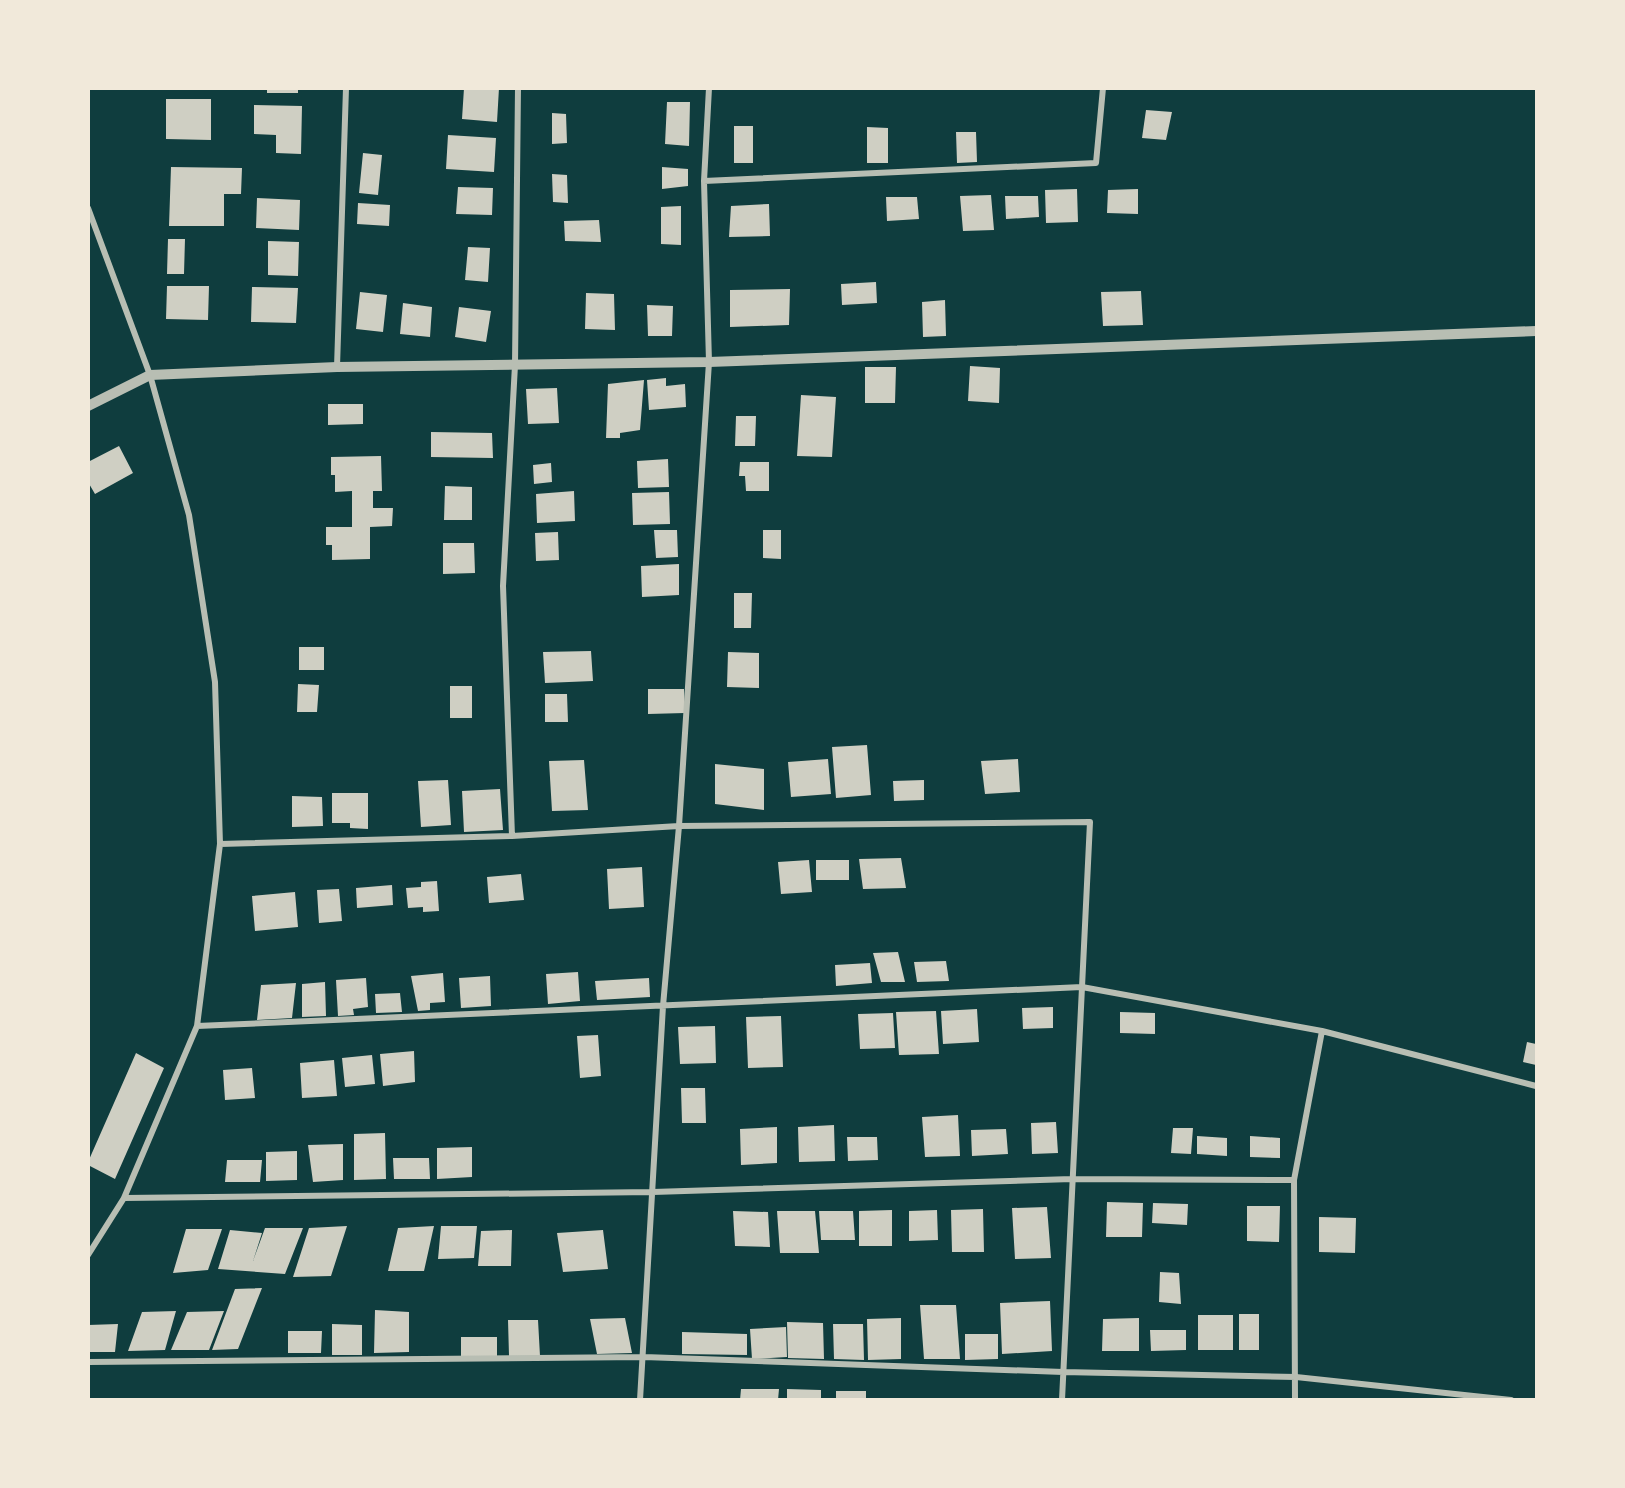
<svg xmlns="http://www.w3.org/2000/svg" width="1625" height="1488" font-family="Quicksand,sans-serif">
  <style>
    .building { fill: #cfcfc3 }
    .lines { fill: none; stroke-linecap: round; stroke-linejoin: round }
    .minor { stroke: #b8beb3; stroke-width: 6 }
    .tertiary { stroke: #b8beb3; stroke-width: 10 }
  </style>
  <rect width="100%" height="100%" fill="#0f3d3e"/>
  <path class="building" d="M267,88H298V93H267Z
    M464,88H499L497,122L462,119Z
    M166,99H211V140L166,139Z
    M667,102H690L689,146L665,144Z
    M254,105L302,106L301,154L276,153V135L254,134Z
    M1146,110L1172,112L1166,140L1142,138Z
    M552,113L566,114L567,143L552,144Z
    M734,126H753V163H734Z
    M867,127L888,128V163H867Z
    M956,132H976L977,162L957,163Z
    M448,135L496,138L494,172L446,169Z
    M363,153L382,155L378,195L359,193Z
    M171,167L242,168L241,194H224V226H169Z
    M662,167L688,169V186L662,189Z
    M552,174L567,175L568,203L553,202Z
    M458,187L493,188L492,215L456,214Z
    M1077,189L1078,222L1046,223L1045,190Z
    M1138,189V214L1107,213L1108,190Z
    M991,195L994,230L963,231L960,196Z
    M1005,196H1038L1039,217L1006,219Z
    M886,197H917L919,219L887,221Z
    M257,198L300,200L299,230L256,228Z
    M358,203L390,205L389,226L357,224Z
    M769,204L770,236L729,237L731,206Z
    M681,206V245L661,244V207Z
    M599,220L601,242L565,241L564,221Z
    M168,239H185L184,274H167Z
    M268,241L299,242L298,276L268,275Z
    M468,247L490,248L488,282L465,280Z
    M876,282L877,303L842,305L841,284Z
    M167,286H209L208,320L166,319Z
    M252,287L298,288L296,323L251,322Z
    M790,289L789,325L730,327V290Z
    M1141,291L1143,325L1103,326L1101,292Z
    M360,292L387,295L383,332L356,329Z
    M586,293L614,294L615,330L585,329Z
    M945,300L946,336L923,337L922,302Z
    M403,303L432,307L430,337L400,334Z
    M647,305L673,306L672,336H648Z
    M459,307L491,311L486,342L455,337Z
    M970,366L1000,368L999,403L968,401Z
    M865,367H896L895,403H865Z
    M666,378V386L685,384L686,407L649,410L647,380Z
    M644,380L640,430L620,433V438H606L608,384Z
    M557,388L559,423L528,424L526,389Z
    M801,395L836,397L832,457L797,456Z
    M328,404H363V424L328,425Z
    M736,416H756L755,446H735Z
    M431,432L492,433L493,458L431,457Z
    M119,446L133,473L95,494L88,482V462Z
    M381,456L382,491H373V508H393L392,526L370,527V559L332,560V545H326V527H352V491L335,492V475H331V457Z
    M668,459L669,487L638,488L637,461Z
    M740,462H769V491H746L745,476H739Z
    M551,463L552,482L534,484L533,465Z
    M445,486L472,487V520H444Z
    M574,491L575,521L537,523L536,494Z
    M669,492L670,524L633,525L632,493Z
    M654,530H677L678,557L656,558Z
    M763,530H781V559L763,558Z
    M558,532L559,560L536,561L535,533Z
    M443,543H474L475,573L443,574Z
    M679,564V595L642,597L641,566Z
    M734,593H752L751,628H734Z
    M299,647H324V670H299Z
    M591,651L593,681L545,683L543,652Z
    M728,652L759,653V688L727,687Z
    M298,684L319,685L317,712H297Z
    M450,686H472V718H450Z
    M648,689H684L685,713L648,714Z
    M545,694H567L568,722H545Z
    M867,745L871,795L836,798L832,747Z
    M828,759L831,794L791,797L788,762Z
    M1018,759L1020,792L985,794L981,761Z
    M584,760L588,810L552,811L549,761Z
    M715,764L764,769V810L715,804Z
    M448,780L451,825L421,827L418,781Z
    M924,780V800L894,801L893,781Z
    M500,789L503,830L464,832L462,791Z
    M332,793H368V829L350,828V823H332Z
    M292,796L322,797L323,826L292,827Z
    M901,858L906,888L863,889L859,859Z
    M809,860L812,892L781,894L778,862Z
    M816,860H849V880H816Z
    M642,867L644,907L609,909L607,869Z
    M521,874L524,900L489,903L487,877Z
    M437,881L439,911L423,912V907L408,908L406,888L421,887V882Z
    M392,885L393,905L357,908L356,888Z
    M339,889L342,921L319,923L317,890Z
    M295,892L298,927L255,931L252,896Z
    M898,952L905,982H881L873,953Z
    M946,961L949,981L917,982L914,962Z
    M870,963L872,983L836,986L835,965Z
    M578,972L580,1001L548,1004L546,974Z
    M443,973L445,1002L430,1003V1010L418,1011L411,976Z
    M490,976L491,1006L461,1008L459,978Z
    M366,978L368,1007L353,1009L354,1015L338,1016L336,980Z
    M649,978L650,997L597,1000L595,981Z
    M325,982L326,1016L302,1017V984Z
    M296,983L292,1018L257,1020L261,985Z
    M400,993L402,1012L376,1013L375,994Z
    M1053,1007V1028L1023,1029L1022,1008Z
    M977,1009L979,1042L943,1044L941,1011Z
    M936,1011L939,1054L899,1055L896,1012Z
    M1120,1012L1155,1013V1034L1120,1033Z
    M893,1013L895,1048L860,1049L858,1014Z
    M781,1016L783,1067L748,1068L746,1017Z
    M715,1026L716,1063L680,1064L678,1027Z
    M598,1035L601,1076L580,1078L577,1036Z
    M1527,1042L1536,1044V1065L1523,1062Z
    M414,1051L415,1082L383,1086L380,1054Z
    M136,1053L164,1068L115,1179L88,1165V1162Z
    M372,1055L375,1084L345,1087L342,1058Z
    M334,1060L337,1096L302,1098L300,1063Z
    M252,1068L255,1098L225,1100L223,1070Z
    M681,1088H705L706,1123H682Z
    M958,1115L960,1156L925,1157L922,1117Z
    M1056,1122L1058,1153L1032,1154L1031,1123Z
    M834,1125L835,1161L799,1162L798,1127Z
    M777,1127V1163L741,1165L740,1129Z
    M1173,1128H1193L1191,1154L1171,1153Z
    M1006,1129L1008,1154L972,1156L971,1130Z
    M385,1133L386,1179L354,1180V1134Z
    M1197,1136L1227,1138V1156L1197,1154Z
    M1250,1136L1280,1138V1158L1250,1157Z
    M847,1137H877L878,1160L848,1161Z
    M343,1144V1180L313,1182L308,1145Z
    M472,1147V1177L437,1179V1148Z
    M297,1151V1180L266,1181V1152Z
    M393,1158H429L430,1179H394Z
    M227,1160H262L260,1182H225Z
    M1107,1202L1143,1203L1142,1237H1106Z
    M1153,1203L1188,1204L1187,1225L1152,1223Z
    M1247,1206H1280L1279,1242L1247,1241Z
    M1047,1207L1051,1258L1015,1259L1012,1208Z
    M983,1209L984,1252H952L951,1210Z
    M892,1210V1246H859V1211Z
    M937,1210L938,1240L909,1241V1211Z
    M733,1211L768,1212L770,1247L735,1246Z
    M777,1211H815L819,1253H780Z
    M819,1211H853L855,1240H821Z
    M1319,1217L1356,1218L1355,1253L1319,1252Z
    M347,1226L331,1276L293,1277L309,1228Z
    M434,1226L424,1271H388L398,1228Z
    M441,1226H477L474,1258L438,1259Z
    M265,1228H303L285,1274L218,1269L230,1230L262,1233L253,1261Z
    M186,1229H222L208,1270L173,1273Z
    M512,1230L511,1266H478L481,1231Z
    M603,1230L608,1269L563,1272L557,1233Z
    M1160,1272L1179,1273L1181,1304L1159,1302Z
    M262,1288L238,1349L212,1350L235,1289Z
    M1050,1301L1052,1351L1002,1354L1000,1303Z
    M920,1305H956L960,1359H924Z
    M375,1310L409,1312V1352L374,1353Z
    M176,1311L165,1350L128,1351L142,1312Z
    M224,1311L209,1350H171L187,1312Z
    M1239,1314H1259V1350H1239Z
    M1198,1315H1233V1350H1198Z
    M625,1318L632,1353L597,1354L590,1319Z
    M901,1318V1359L868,1360L867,1319Z
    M1139,1318V1351H1102L1103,1319Z
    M508,1320H538L540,1356H509Z
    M787,1322L823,1323L824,1359L788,1358Z
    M118,1324L115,1352H88V1325Z
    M332,1324L362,1325V1355H332Z
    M833,1324H863L864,1360L834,1359Z
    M786,1327L787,1357L752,1359L750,1329Z
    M1150,1330H1186V1350L1151,1351Z
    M288,1331H322L321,1353H288Z
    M682,1332L747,1334V1355L682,1354Z
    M965,1334H998V1359L965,1360Z
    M461,1337H497V1356L461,1357Z
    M741,1389H779L778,1400H740Z
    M787,1389L821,1390V1400H787Z
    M836,1391H866V1400H836Z"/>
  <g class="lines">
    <path class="minor" d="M704,181L1096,163L1103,88
      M88,208L150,375L189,515L215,682L220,844L197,1026L124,1198L88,1255
      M337,367L346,88
      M512,836L503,586L515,365L518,88
      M220,844L512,836L679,826L1090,822L1062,1400
      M197,1026L1082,987L1322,1031L1536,1086
      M124,1198L653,1192L1072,1179L1294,1180
      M88,1362L644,1357L1063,1372L1296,1377L1511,1400
      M640,1400L663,1006L679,826L709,362L704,181L709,88
      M1295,1400L1294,1180L1322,1031"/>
    <path class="tertiary" d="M88,406L150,375L337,367L709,362L1536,331"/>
  </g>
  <rect width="1625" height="1488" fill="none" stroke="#f1e9da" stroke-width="180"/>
</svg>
